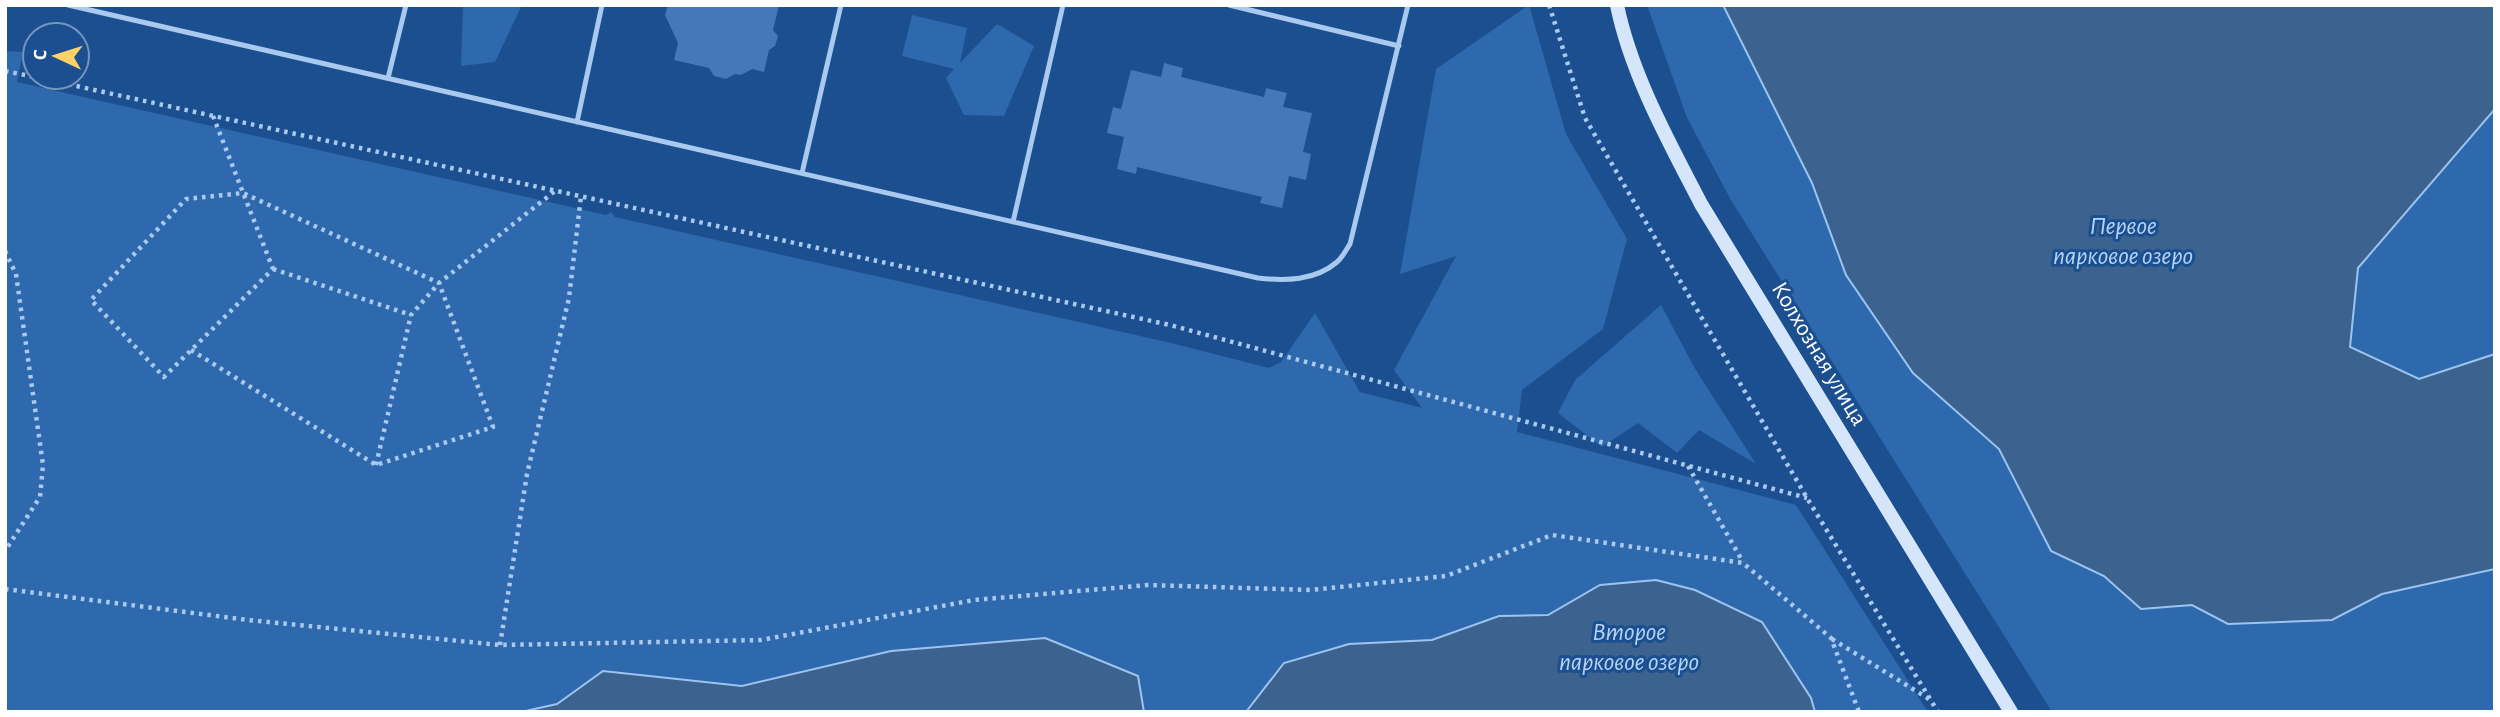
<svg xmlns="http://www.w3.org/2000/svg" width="2500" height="717" font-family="'Alegreya Sans',sans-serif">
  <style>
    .green { fill: #2e69ad }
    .water { fill: #3c6290; stroke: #9cc4f0; stroke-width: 2 }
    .building { fill: #4478b7 }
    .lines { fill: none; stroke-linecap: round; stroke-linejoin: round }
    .path { stroke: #a9c9ee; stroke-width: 4.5; stroke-dasharray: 3.5 5; stroke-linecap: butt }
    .lane { stroke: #a9c9ee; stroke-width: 5 }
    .secondary { stroke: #d6e6fa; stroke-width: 14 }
    .labels { text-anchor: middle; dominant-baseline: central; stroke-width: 6; stroke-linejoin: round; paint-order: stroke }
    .street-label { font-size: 24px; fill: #fff; stroke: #1b4f8f }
    .water-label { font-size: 26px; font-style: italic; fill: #b5d3f5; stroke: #1b4f8f }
  </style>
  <rect width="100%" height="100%" fill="#1b4f8f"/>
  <path class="green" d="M463,5H522L495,62L461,66Z
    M1529,5L1566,134L1627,239L1603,329L1522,390L1517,432L1796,505L1928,712H5V51L23,52L17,82L606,215L611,212L615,217L1171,343L1269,368L1281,362L1315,313L1360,392L1422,408L1394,370L1456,256L1400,274L1436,69Z
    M1647,5H2495V712H2052L1732,202L1687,118Z
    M912,15L967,28L960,63L997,24L1034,46L1004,116L964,115L946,78L954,69L902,56Z
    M1661,305L1694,367L1756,464L1699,430L1677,453L1638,423L1602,447L1558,413L1575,380Z"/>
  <path class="water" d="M1723,5H2495V109L2358,268L2350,347L2419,379L2495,354V569L2382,594L2332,620L2228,624L2192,605L2141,609L2104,576L2051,551L1999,449L1913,373L1846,275L1812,183Z
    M1656,580L1695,590L1762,622L1811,698L1815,712H1246L1284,663L1349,644L1432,640L1499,616L1548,615L1600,585Z
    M1045,638L1138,676L1144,712H521L557,704L603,671L742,686L891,651Z"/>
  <path class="building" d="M668,5H779L773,30L778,36L775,46L769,50L764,72L752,69L741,75L735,74L726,79L714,76L709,68L674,60L678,43L665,15Z
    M1164,63L1183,68L1181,77L1264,97L1266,88L1287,93L1283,107L1312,113L1303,152L1311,154L1306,180L1289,176L1282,208L1260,203L1262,197L1137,167L1136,174L1117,169L1124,137L1107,133L1113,107L1121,109L1131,70L1161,77Z"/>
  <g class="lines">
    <path class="path" d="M1549,5L1585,118L1807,498L1938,712
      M5,71L35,77
      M35,77L1170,325L1807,498
      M213,116L273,269
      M5,251L16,274L43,465L40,497L5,551
      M273,269L411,315
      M191,350L376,465L493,427L439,283L243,193L186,199L91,300L164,377L273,269
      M376,465L411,315L439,283L555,191
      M1688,466L1743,562
      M5,589L248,620L500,645L761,640L974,600L1148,585L1311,590L1446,576L1552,535L1743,563L1831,638L1859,712
      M1832,639L1929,699
      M500,645L527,474L569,298L581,196"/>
    <path class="lane" d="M68,5L1258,278C1285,281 1315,281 1337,262C1342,258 1346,250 1350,244L1408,5
      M1229,5L1399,46
      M388,78L406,5
      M577,122L602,5
      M802,173L841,5
      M1013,222L1063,5"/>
    <path class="secondary" d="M1617,5C1631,74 1669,142 1701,204L2011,712"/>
  </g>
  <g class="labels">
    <g class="street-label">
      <text transform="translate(1819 354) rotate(59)">Колхозная улица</text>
    </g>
    <g class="water-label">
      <text x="2123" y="226">Первое<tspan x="2123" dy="30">парковое озеро</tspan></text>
      <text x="1629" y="632">Второе<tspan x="1629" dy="30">парковое озеро</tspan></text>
    </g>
  </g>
  <rect width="2500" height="717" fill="none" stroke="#ffffff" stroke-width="14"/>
  <g transform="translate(56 56) rotate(274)"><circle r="33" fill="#1b4f8f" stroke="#7695bc" stroke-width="2"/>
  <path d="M0-5L12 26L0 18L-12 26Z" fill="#ffd166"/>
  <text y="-10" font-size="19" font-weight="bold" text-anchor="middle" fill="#ffffff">С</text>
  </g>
</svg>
